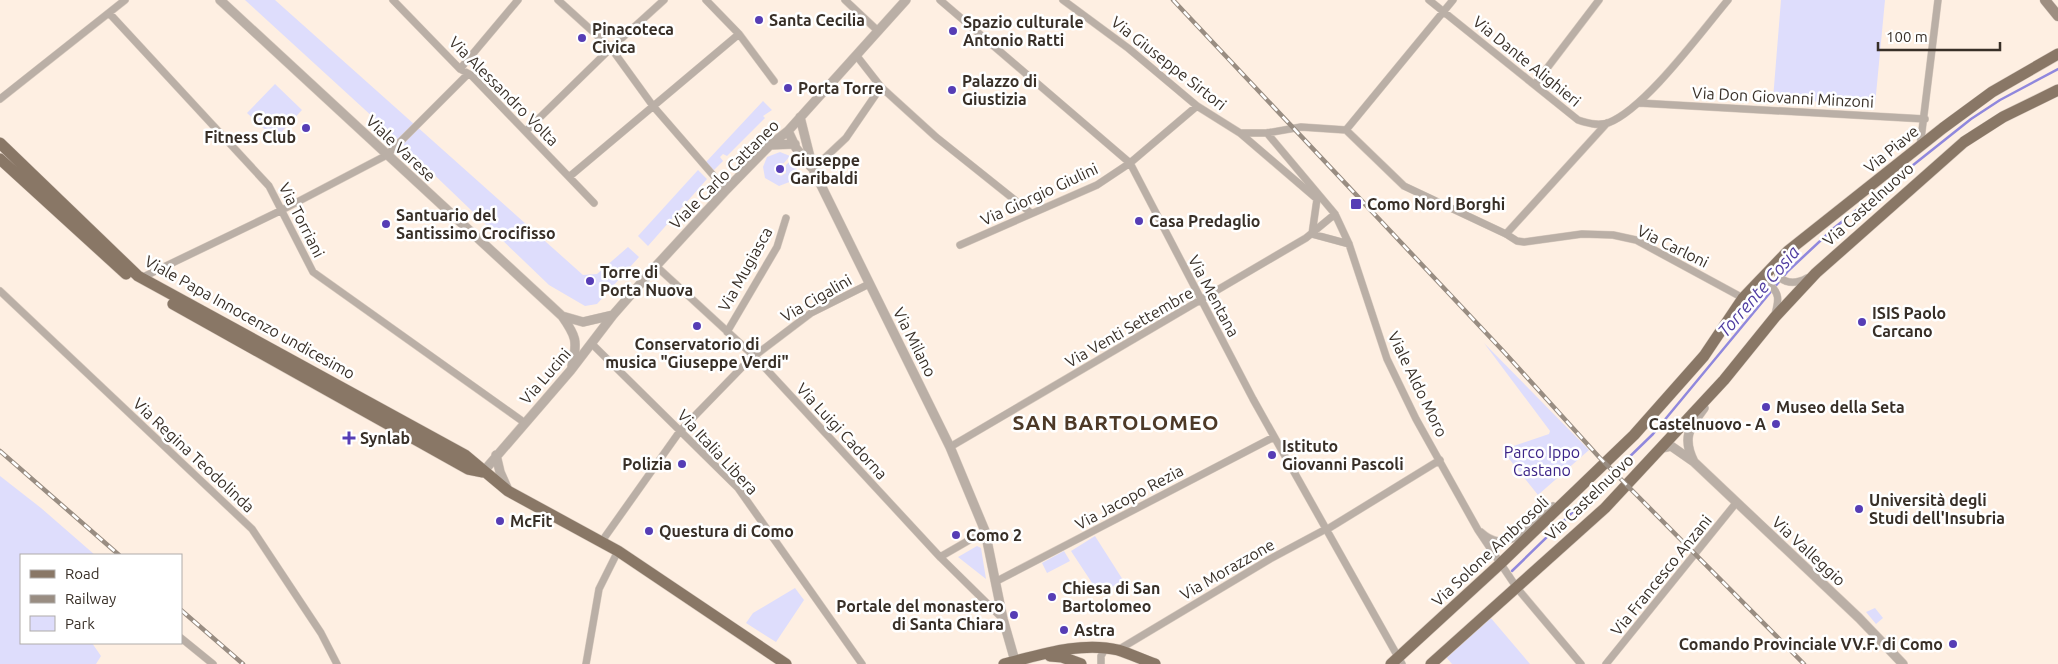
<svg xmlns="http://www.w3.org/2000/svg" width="2058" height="664" font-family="Ubuntu,sans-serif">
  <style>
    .green { fill: #deddfc }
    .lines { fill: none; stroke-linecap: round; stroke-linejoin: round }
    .stream { stroke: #9088dd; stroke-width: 2.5 }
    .minor-casing { stroke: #daccc0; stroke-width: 8 }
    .tertiary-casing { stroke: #daccc0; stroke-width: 10 }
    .secondary-casing { stroke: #daccc0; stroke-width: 11 }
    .primary-casing { stroke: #daccc0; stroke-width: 12 }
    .minor { stroke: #baafa6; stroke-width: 7 }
    .tertiary { stroke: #baafa6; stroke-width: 9 }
    .secondary { stroke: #9e8e81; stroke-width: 10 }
    .primary { stroke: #897766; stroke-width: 11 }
    .rail-casing { stroke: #998d82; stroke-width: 4.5 }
    .rail { stroke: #fff; stroke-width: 2.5; stroke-dasharray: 8; stroke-linecap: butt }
    .poi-dot { fill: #563db5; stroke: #fff; stroke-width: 2 }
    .labels { text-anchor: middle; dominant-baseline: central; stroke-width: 5; stroke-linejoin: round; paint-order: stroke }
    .poi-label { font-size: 16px; font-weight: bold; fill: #382f27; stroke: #fff; text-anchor: start }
    .street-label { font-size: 16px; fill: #382f27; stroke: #fff }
    .park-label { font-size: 16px; fill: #3b2387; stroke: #fff }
    .water-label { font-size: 18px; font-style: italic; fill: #503da1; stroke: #fff }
    .district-label { font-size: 21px; font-weight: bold; letter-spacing: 1px; fill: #4d3927; stroke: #fff }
  </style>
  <rect width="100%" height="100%" fill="#feefe2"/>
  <path class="green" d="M245,0H275L583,275L597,274L628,247L639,257L597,304L585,306L549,285L398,140Z
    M1781,0H1885L1875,105L1773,99Z
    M275,84L302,110L275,139L247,113Z
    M763,101L772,110L763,116L765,118L727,156L723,154L720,157L723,161L713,171L706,162Z
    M780,152L790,156L784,163L776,165L775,173L781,176L786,173V165L793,158L797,170L792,181L779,186L765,178L763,167L767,157Z
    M698,170L707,179L648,246L638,236Z
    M1484,343L1589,450L1538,495L1502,450L1549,434L1550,431Z
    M0,476L41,508L95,555H21V643H92L101,656L96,664H0Z
    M1095,536L1123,580L1100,595L1071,551Z
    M977,546L981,548L986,579L958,557Z
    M1064,551L1070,561L1047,573L1042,563Z
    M795,588L804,600L776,642L746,623L753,613Z
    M1875,608L1883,618L1876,624L1866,612Z
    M1490,617L1530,664H1452L1445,656Z"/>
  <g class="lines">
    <path class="stream" d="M1512,571L1653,434L1788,271L1834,228L1971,119L2000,100L2058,69"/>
    <defs>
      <path id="minor" d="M393,0L460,69L471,75L594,203
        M558,0L611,48L653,106L726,190
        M706,0L739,34L774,81
        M845,0L878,31
        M940,0L1130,163L1253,399L1402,664
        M1063,0L1128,48L1197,106L1240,133H1267L1301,127L1346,130L1404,186L1506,234L1517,241L1524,242L1582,234L1613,235L1636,240L1743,298
        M1429,0L1578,120C1587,123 1597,126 1608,123C1645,109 1701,32 1728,0
        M109,13L269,186L313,272L525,423
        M856,55L881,87L936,137L1031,213
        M460,69L518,0
        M1535,84L1599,0
        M0,99L125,0
        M1639,103L1925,119
        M1346,130L1453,0
        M526,131L611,48L664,0
        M1240,133L1317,199L1312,234
        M1267,133L1335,214L1349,244L1387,359L1416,419L1478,530L1517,588L1581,664
        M1920,147L1938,0
        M813,169L846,138L881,87
        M569,177L739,34
        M1312,234L1349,244
        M1506,234L1607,123
        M960,245L1097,185L1130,163L1197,106
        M1776,264C1775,283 1793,286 1807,278
        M656,266L754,356L940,557L1003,619
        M141,278L280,211L387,155L468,74
        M1757,284L1768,283C1780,293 1779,300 1775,314
        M0,291L252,529L321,633L337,664
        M727,332L777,247L786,218
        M592,344L738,488L862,664
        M950,447L1306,238L1335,214
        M1326,530L1440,460
        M1481,532C1493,543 1503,543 1518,537L1553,506
        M602,541L680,431L749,360L811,313L869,284
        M940,557L985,531
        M995,582L1274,437
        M181,638L213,664
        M1118,650L1270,559L1326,529
        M586,664L599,589L618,551
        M1101,664V656L1105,649
        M1606,664L1736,503"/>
      <path id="tertiary" d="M220,0L562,316L583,322L613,315
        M800,117L813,169L950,447L985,531L1003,619L1015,661
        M788,131L796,148L811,167
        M770,145L795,144
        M562,316C576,336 578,341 572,366
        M1662,448L1671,446L1694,462L1859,618L1903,664
        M496,455L500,472L508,490
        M1694,462C1682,438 1689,428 1704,408
        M483,472L571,370L613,315L656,266L726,190L770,145L788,131L906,0"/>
      <path id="secondary" d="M2045,0L2058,16"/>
      <path id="primary" d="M0,143L138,276L465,455L508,491L618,551L786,664
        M0,159L126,274
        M173,304L468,469L483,472
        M1050,656L1062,657L1081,664
        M1004,664C1040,655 1081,641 1118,650C1131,654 1143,660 1155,664
        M1391,664L1500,564L1634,435L1704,356L1743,298L1788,251L1943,128L1992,92L2058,54
        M1431,664L1605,508L1724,380L1775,317L1816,273L1964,142L2003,117L2058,90"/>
    </defs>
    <use href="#minor" class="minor-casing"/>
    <use href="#tertiary" class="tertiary-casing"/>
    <use href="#secondary" class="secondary-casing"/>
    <use href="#primary" class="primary-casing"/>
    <use href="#minor" class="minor"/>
    <use href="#tertiary" class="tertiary"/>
    <use href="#secondary" class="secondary"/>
    <use href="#primary" class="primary"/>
    <defs>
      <path id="rail" d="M1173,0L1504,352L1599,457L1804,664
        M0,451L119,555
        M181,610L243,664"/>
    </defs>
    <use href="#rail" class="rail-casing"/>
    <use href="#rail" class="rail"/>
  </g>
  <g class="poi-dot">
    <circle cx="759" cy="20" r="5"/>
    <circle cx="953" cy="31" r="5"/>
    <circle cx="582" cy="38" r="5"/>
    <circle cx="788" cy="88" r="5"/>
    <circle cx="952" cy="90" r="5"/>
    <circle cx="306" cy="128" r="5"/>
    <circle cx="780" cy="169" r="5"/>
    <rect x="1350" y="198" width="12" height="12" rx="2.5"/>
    <circle cx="1139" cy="221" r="5"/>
    <circle cx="386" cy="224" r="5"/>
    <circle cx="590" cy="281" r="5"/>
    <circle cx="1862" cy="322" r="5"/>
    <circle cx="697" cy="326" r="5"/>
    <circle cx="1766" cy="407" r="5"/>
    <circle cx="1776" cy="424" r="5"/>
    <path d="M346.5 430.5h5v5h5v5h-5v5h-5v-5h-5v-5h5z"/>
    <circle cx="1272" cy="455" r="5"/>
    <circle cx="682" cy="464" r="5"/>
    <circle cx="1859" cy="509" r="5"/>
    <circle cx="500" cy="521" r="5"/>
    <circle cx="649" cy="531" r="5"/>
    <circle cx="956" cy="535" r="5"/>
    <circle cx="1052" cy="597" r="5"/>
    <circle cx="1014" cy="615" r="5"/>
    <circle cx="1064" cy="630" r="5"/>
    <circle cx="1953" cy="644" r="5"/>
  </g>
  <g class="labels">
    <g class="poi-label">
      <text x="769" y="20">Santa Cecilia</text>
      <text x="963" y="22">Spazio culturale<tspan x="963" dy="18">Antonio Ratti</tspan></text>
      <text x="592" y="29">Pinacoteca<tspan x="592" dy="18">Civica</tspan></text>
      <text x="962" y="81">Palazzo di<tspan x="962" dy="18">Giustizia</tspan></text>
      <text x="798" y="88">Porta Torre</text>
      <text x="296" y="119" text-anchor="end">Como<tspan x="296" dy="18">Fitness Club</tspan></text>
      <text x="790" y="160">Giuseppe<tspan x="790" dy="18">Garibaldi</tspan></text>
      <text x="1367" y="204">Como Nord Borghi</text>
      <text x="396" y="215">Santuario del<tspan x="396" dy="18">Santissimo Crocifisso</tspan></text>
      <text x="1149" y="221">Casa Predaglio</text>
      <text x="600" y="272">Torre di<tspan x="600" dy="18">Porta Nuova</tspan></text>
      <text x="1872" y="313">ISIS Paolo<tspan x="1872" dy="18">Carcano</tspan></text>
      <text x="697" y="344" text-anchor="middle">Conservatorio di<tspan x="697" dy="18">musica "Giuseppe Verdi"</tspan></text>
      <text x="1776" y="407">Museo della Seta</text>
      <text x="1766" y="424" text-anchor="end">Castelnuovo - A</text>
      <text x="360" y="438">Synlab</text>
      <text x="1282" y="446">Istituto<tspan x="1282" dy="18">Giovanni Pascoli</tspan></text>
      <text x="672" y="464" text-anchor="end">Polizia</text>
      <text x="1869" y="500">Università degli<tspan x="1869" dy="18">Studi dell'Insubria</tspan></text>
      <text x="510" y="521">McFit</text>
      <text x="659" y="531">Questura di Como</text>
      <text x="966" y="535">Como 2</text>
      <text x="1062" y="588">Chiesa di San<tspan x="1062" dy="18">Bartolomeo</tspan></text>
      <text x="1004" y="606" text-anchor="end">Portale del monastero<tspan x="1004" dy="18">di Santa Chiara</tspan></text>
      <text x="1074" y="630">Astra</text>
      <text x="1943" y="644" text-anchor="end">Comando Provinciale VV.F. di Como</text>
    </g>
    <g class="street-label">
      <text transform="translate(1527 61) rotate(39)">Via Dante Alighieri</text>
      <text transform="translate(1169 63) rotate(38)">Via Giuseppe Sirtori</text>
      <text transform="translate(504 91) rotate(45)">Via Alessandro Volta</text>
      <text transform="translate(1783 97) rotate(3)">Via Don Giovanni Minzoni</text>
      <text transform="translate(401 148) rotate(43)">Viale Varese</text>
      <text transform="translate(1891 149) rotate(-39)">Via Piave</text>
      <text transform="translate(724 174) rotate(-45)">Viale Carlo Cattaneo</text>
      <text transform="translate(1039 194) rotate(-25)">Via Giorgio Giulini</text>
      <text transform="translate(1868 204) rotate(-42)">Via Castelnuovo</text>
      <text transform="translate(302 220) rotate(63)">Via Torriani</text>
      <text transform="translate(1673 246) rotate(26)">Via Carloni</text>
      <text transform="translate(745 269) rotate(-61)">Via Mugiasca</text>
      <text transform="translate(1214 296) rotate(62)">Via Mentana</text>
      <text transform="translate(816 298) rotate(-30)">Via Cigalini</text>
      <text transform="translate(250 317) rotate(29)">Viale Papa Innocenzo undicesimo</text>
      <text transform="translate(1129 327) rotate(-30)">Via Venti Settembre</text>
      <text transform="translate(915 342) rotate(63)">Via Milano</text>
      <text transform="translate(545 376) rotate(-49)">Via Lucini</text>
      <text transform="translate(1418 384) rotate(64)">Viale Aldo Moro</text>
      <text transform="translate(842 431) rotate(47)">Via Luigi Cadorna</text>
      <text transform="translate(718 452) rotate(47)">Via Italia Libera</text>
      <text transform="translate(194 455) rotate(43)">Via Regina Teodolinda</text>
      <text transform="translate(1129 497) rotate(-28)">Via Jacopo Rezia</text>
      <text transform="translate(1589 497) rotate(-44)">Via Castelnuovo</text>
      <text transform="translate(1490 551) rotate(-43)">Via Solone Ambrosoli</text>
      <text transform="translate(1809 551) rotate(43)">Via Valleggio</text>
      <text transform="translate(1227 569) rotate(-30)">Via Morazzone</text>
      <text transform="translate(1661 575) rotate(-51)">Via Francesco Anzani</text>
    </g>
    <g class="park-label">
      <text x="1542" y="452">Parco Ippo<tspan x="1542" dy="18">Castano</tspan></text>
    </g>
    <g class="water-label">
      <text transform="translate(1758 291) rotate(-49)">Torrente Cosia</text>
    </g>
    <g class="district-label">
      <text x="1116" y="422">SAN BARTOLOMEO</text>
    </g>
  </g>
  <rect x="20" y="554" width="162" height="90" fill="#ffffff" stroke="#afaca9"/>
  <rect x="30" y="570" width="25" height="8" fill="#897766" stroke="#afaca9"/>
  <text x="65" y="579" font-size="15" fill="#382f27">Road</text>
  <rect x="30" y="595" width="25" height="8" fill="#998d82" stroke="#afaca9"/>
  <text x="65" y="604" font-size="15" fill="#382f27">Railway</text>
  <rect x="30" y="616" width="25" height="15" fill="#deddfc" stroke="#afaca9"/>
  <text x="65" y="629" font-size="15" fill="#382f27">Park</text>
  <path d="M1878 42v8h122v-8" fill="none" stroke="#382f27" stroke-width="2.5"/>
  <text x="1886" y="42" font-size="15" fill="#382f27" stroke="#ffffff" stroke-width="4" paint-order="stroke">100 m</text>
</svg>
